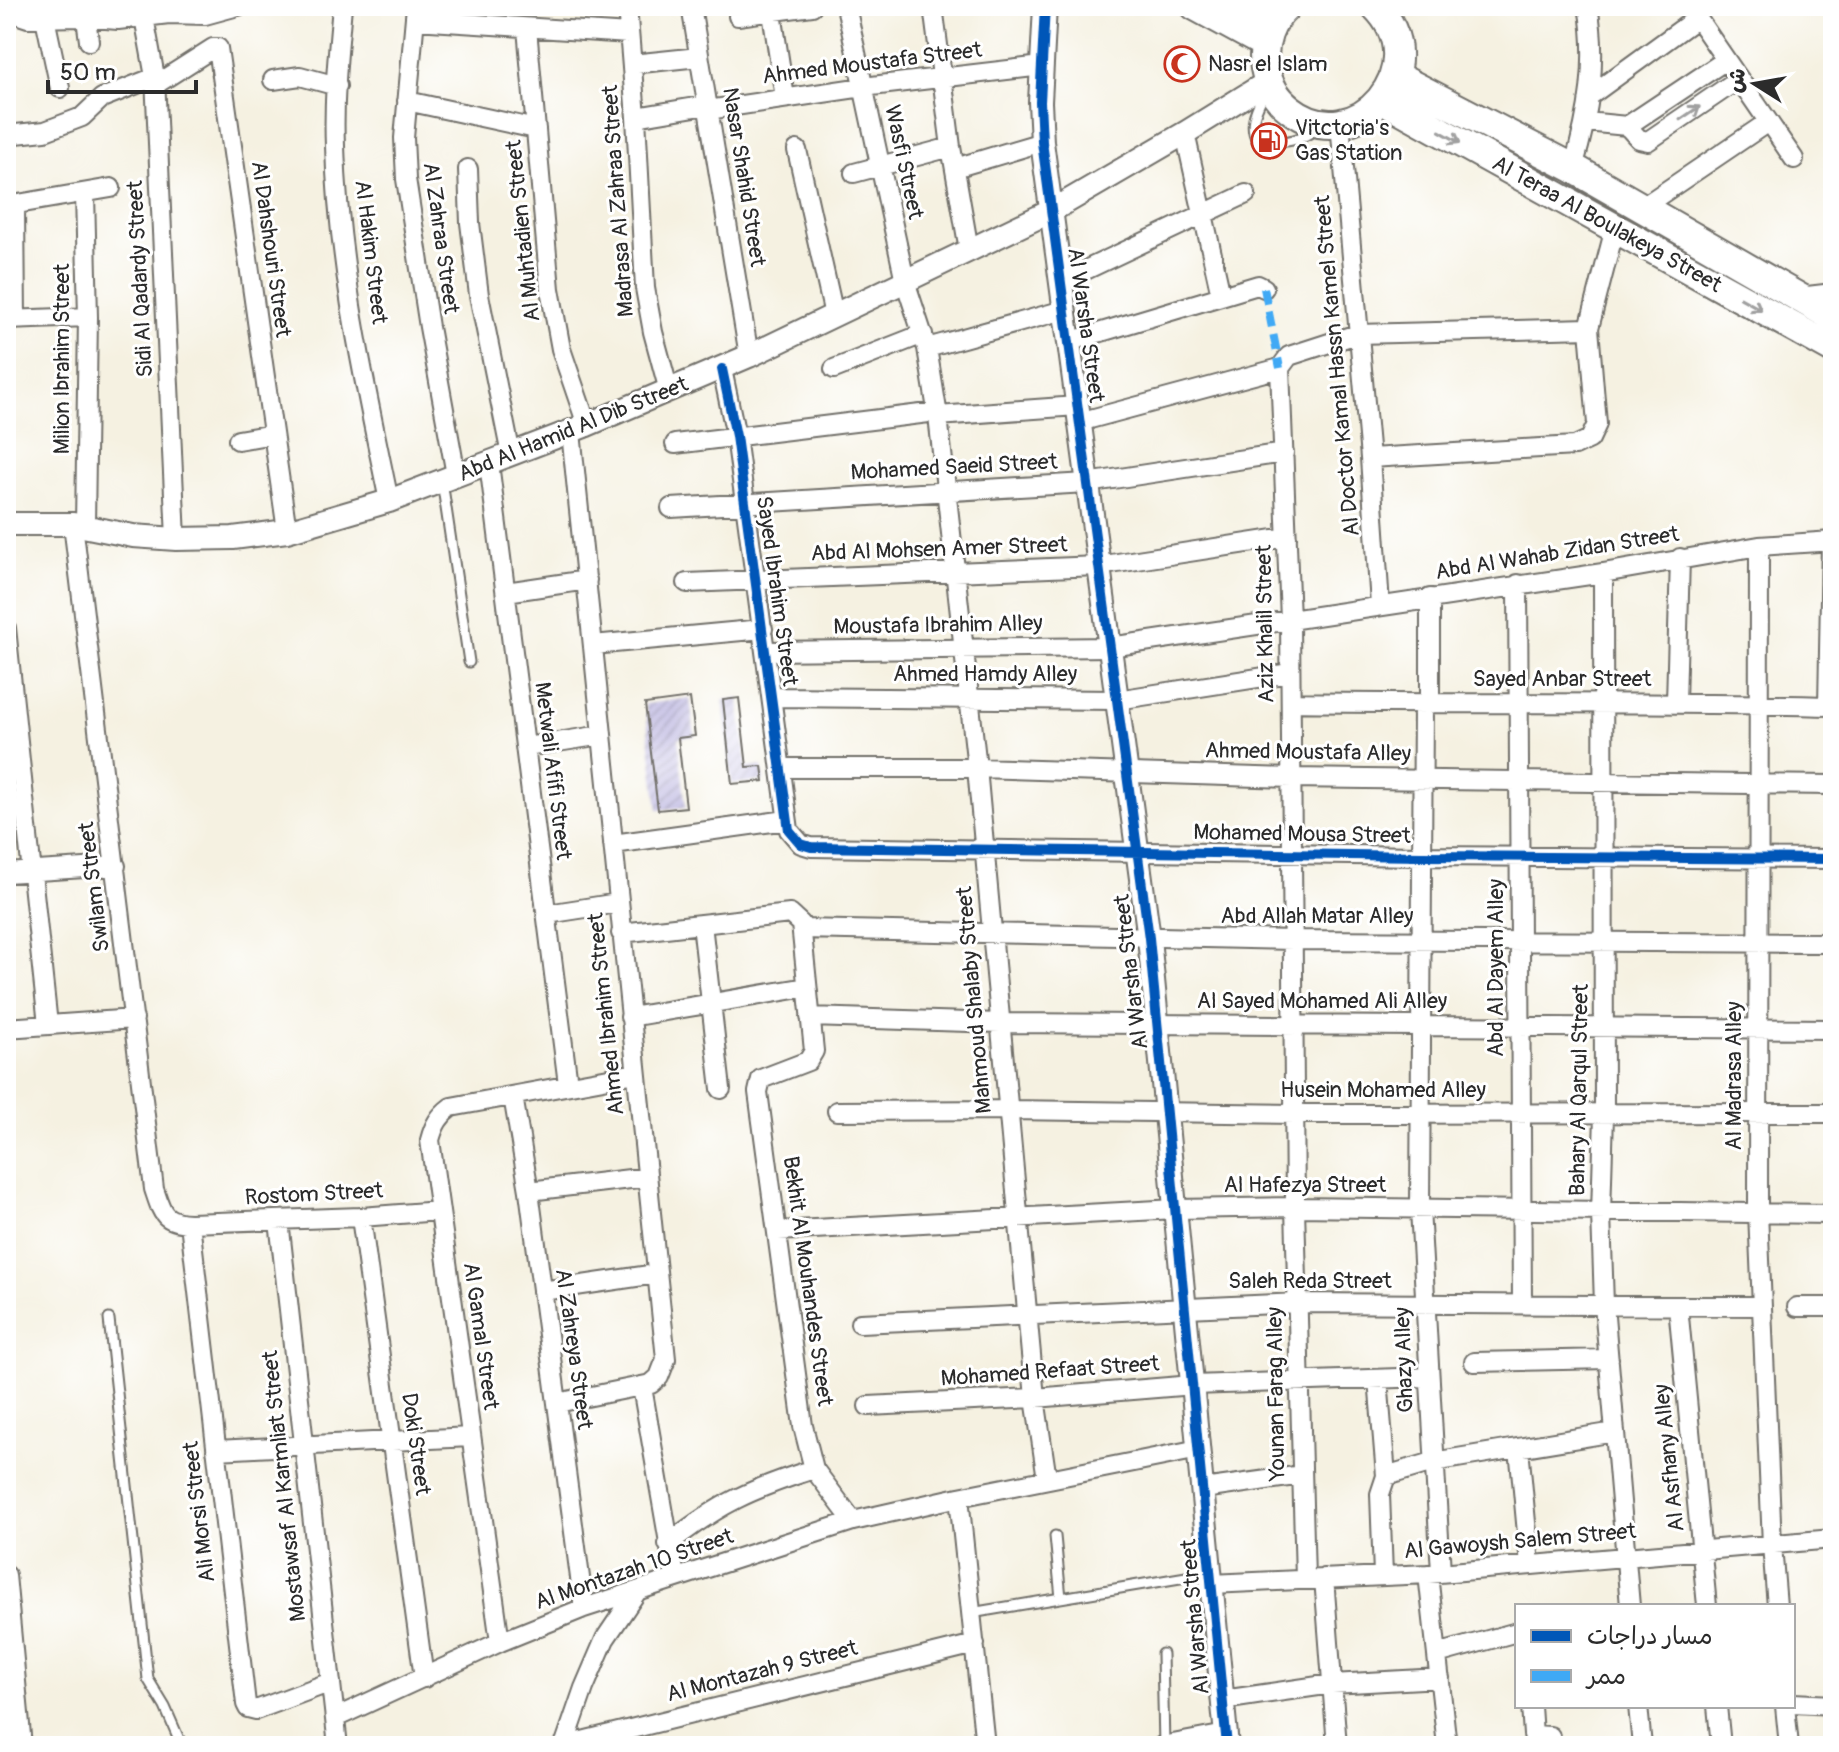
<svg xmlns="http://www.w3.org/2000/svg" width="1839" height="1752" font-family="Pangolin,'Playpen Sans Arabic',sans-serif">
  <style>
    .building { fill: url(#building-hatch) }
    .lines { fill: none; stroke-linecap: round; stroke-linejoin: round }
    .service-casing { stroke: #72706b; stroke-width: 13 }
    .minor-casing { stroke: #72706b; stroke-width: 22 }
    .tertiary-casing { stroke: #72706b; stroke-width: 26 }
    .primary-casing { stroke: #72706b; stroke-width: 32 }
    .service { stroke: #fff; stroke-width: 9 }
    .minor { stroke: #fff; stroke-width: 18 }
    .tertiary { stroke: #fff; stroke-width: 22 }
    .primary { stroke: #fff; stroke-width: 28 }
    .quiet { stroke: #3fa9f5; stroke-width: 8; stroke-dasharray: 16 8; stroke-linecap: butt }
    .cycleway-casing { stroke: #fff; stroke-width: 15 }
    .cycleway { stroke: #0057b8; stroke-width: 10 }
    .oneway { stroke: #a0a0a0 }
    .labels { text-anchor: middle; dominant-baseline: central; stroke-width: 6; stroke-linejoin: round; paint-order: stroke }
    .street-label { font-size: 22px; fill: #2b2b2b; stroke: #fff }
    .poi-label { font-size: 22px; fill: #2b2b2b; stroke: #fff; text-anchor: start }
  </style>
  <defs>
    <pattern id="building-hatch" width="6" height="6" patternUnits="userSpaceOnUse" patternTransform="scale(2)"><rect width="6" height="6" fill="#b9b3df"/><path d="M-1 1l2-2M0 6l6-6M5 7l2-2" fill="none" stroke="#9792b5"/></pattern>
  </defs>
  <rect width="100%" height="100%" fill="#fff"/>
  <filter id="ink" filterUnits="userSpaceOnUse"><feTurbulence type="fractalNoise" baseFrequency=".0125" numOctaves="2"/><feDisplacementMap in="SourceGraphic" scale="16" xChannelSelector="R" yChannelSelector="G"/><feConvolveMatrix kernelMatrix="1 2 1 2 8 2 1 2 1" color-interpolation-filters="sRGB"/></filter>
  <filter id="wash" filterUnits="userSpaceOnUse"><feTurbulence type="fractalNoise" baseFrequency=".006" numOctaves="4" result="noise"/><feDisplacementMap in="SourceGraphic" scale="32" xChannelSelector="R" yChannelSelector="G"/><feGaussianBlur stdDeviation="1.8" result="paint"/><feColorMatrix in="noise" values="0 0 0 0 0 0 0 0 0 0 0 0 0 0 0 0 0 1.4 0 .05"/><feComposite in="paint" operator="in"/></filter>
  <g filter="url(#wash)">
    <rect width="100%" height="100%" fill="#f5f1e1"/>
    <g id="blocks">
      <path class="building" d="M690,698L695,736L678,738L686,807L658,810L645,704Z
        M739,698L747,767L762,766L764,781L732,784L723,700Z"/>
    </g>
  </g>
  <g filter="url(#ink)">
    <use href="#blocks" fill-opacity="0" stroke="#72706b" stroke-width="2"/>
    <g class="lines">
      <defs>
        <path id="service" d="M1266,88C1259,105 1247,122 1257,140C1278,144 1301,142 1318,127
          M442,481L469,662
          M109,1319L148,1679L165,1707L182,1746
          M1055,1536L1061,1598
          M971,1613L1210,1573
          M1162,1654L1164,1746"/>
        <path id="minor" d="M23,6L22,16L28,18L81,17L118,20L169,14L205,15L238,6
          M342,6C338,52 333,100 335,146C338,266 365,384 389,501
          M416,6L404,138L406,179L429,327L456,475
          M627,6L636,117L645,288L653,332L669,391
          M691,6L749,356
          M771,6L785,98
          M846,6L905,281L927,348L938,416L977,768L1035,1398L1047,1479
          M933,6L951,147L969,250
          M1689,6L1794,159
          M738,16L812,6
          M144,17L155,77L176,539
          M45,18L60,88
          M86,18L89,41
          M415,20L629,34
          M527,28L550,289L561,349L587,425
          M632,64L699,57
          M273,80L300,76L337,86
          M155,85L213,48H218L287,531
          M1591,95L1697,18
          M407,101L536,129
          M708,110L863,87L1042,66
          M636,117L707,105
          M1586,122L1627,126L1639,139L1648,141L1739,79
          M1340,123L1370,458L1380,605
          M1627,126L1726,60
          M1185,133L1221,295
          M6,135L45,131L82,117L102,98L155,77
          M797,150L834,315
          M955,168L1042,142
          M1573,168C1589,114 1598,62 1588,6
          M468,169L470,223L479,295L511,455
          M854,173L951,147
          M85,194L88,317L85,525
          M15,205L16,320
          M6,206L111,188
          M1641,208L1768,122
          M1060,282L1246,194
          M1799,297L1833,293
          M7,320L88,317
          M1068,342L1258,285L1264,288
          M927,348L1064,310
          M722,369L736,436L789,830L801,844L811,847L1422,856L1833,859
          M834,369L923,334
          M938,416L1077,406
          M1079,422L1280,368
          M238,440L273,434
          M675,444L937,412
          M1370,458L1575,446L1590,439L1597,424L1589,328L1615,228
          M489,463L568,1084
          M671,508L1087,483L1284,453
          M73,524L154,1189C162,1213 163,1222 190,1223L361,1217L439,1211
          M1759,546L1758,1212L1772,1545L1777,1606
          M1603,573L1604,1115L1601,1213L1604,1305L1630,1606
          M687,583L1098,566L1287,537
          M1518,584L1522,1304
          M506,592L587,580
          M6,628L48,1025
          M593,645L763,629
          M766,651L1110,647L1603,573L1759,546L1833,541
          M772,697L1117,700L1290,673
          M1291,702C1472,705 1652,701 1833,706
          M1676,702L1680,558
          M1423,704L1420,1209L1441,1572
          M1430,704V598
          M1828,706L1831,541
          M526,747L602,735
          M782,768H977L1291,778L1833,785
          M613,844L787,820
          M6,873L116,866
          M547,914L618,903
          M702,924L721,1089
          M802,929L1293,940L1833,943
          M621,933L790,914L801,924L814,1051L808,1061L761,1079L758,1092L803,1426L814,1469L853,1521
          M630,1017L807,987
          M810,1017L1000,1023L1833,1029
          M6,1028L134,1019
          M513,1096L529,1191L584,1608
          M837,1111L1008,1110L1294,1114L1833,1113
          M529,1191L647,1177
          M361,1217L424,1678
          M279,1221L338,1746
          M190,1223L246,1704L248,1708L256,1710L331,1682
          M778,1231L1176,1209L1295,1207L1833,1214
          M542,1291L656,1274
          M1678,1306L1707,1606
          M1797,1307H1833
          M860,1323L1298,1303L1761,1306
          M1474,1362L1609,1359
          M1378,1379L1386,1476L1380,1494L1383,1575
          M642,1387L675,1577
          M557,1403L651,1384L659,1377L666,1359L571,432
          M868,1406L1035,1398L1193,1385L1428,1377
          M1519,1448L1530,1565
          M216,1450L470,1437
          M1386,1476L1433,1462L1615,1432
          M1203,1489L1302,1475
          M959,1497L985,1746
          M668,1544C720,1503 751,1489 814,1469
          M1428,1574L1447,1746
          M6,1575L22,1746
          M1324,1578L1337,1746
          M1305,1579L1295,1207L1290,620L1280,368L1289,356L1357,334L1589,328
          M1211,1584L1428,1574L1833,1539
          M500,1642L430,1140C434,1125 439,1116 451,1107L636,1073
          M1437,1654L1517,1632
          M1223,1700L1332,1684L1440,1678
          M1793,1703L1833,1705
          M1531,1706L1533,1735L1550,1736L1551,1746
          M1638,1706L1642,1746
          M1717,1706L1721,1746
          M1785,1706L1789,1746
          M335,1718L500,1642L584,1608L853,1521L959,1497L1199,1449
          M562,1746L975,1644
          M564,1746L584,1688L605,1639L636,1593
          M1162,1746L1226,1734"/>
        <path id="tertiary" d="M1045,6L1040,102L1042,142L1149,938L1227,1746
          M6,524H73L133,536L176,539L233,538L287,531L389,501L587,425L749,356L1051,211L1185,133L1269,81"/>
        <path id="primary" d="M1195,6L1265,44
          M1251,6L1276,19
          M1287,6C1270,21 1261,44 1265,68C1268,84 1277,99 1290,109C1356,161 1437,66 1375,6
          M1395,76L1573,168L1833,317
          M1382,99L1833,349"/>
      </defs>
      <use href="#service" class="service-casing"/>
      <use href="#minor" class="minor-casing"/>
      <use href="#tertiary" class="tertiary-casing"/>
      <use href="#primary" class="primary-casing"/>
      <use href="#service" class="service"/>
      <use href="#minor" class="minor"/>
      <use href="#tertiary" class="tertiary"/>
      <use href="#primary" class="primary"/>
      <path class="quiet" d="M1264,288L1280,368"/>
      <defs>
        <path id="cycleway" d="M1045,6L1040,102L1042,142L1149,938L1227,1746
          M722,369L736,436L789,830L801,844L811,847L1422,856L1833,859"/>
      </defs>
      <use href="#cycleway" class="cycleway-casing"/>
      <use href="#cycleway" class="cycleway"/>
    </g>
    <defs><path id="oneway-shaft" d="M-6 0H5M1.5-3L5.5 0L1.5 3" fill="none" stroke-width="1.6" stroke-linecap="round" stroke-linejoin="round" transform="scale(2)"/></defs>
    <g class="oneway">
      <use href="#oneway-shaft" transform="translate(1690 113) rotate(-34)"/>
      <use href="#oneway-shaft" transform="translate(1450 137) rotate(29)"/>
      <use href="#oneway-shaft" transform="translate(1751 304) rotate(29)"/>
    </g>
  </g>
  <defs>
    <symbol id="mosque-ring" viewBox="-11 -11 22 22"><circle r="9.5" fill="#fff" stroke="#c8321e" stroke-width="1.5"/><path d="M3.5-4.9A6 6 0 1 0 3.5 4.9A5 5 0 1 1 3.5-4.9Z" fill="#c8321e"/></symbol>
    <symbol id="fuel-ring" viewBox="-11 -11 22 22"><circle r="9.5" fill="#fff" stroke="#c8321e" stroke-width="1.5"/><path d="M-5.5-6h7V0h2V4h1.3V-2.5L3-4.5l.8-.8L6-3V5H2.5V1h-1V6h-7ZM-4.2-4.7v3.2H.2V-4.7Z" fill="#c8321e"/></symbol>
  </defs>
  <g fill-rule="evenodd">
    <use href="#mosque-ring" x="1162" y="44" width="40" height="40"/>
    <use href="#fuel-ring" x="1249" y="121" width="40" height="40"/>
  </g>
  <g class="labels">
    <g class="street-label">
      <text transform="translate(872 63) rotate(-7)">Ahmed Moustafa Street</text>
      <text transform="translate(904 162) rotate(78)">Wasfi Street</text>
      <text transform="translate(744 177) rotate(81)">Nasar Shahid Street</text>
      <text transform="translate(618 201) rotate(-94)">Madrasa Al Zahraa Street</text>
      <text transform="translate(1607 224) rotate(29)">Al Teraa Al Boulakeya Street</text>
      <text transform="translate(523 231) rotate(-96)">Al Muhtadien Street</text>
      <text transform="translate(441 238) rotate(82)">Al Zahraa Street</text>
      <text transform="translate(271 249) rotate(82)">Al Dahshouri Street</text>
      <text transform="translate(371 252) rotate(83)">Al Hakim Street</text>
      <text transform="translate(140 279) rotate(-93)">Sidi Al Qadardy Street</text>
      <text transform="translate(1086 325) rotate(82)">Al Warsha Street</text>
      <text transform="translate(62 359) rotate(-90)">Milion Ibrahim Street</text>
      <text transform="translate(1337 366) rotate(-95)">Al Doctor Kamal Hassn Kamel Street</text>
      <text transform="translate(573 429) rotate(-22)">Abd Al Hamid Al Dib Street</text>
      <text transform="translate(954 467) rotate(-3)">Mohamed Saeid Street</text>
      <text transform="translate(939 549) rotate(-2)">Abd Al Mohsen Amer Street</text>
      <text transform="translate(1557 553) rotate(-9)">Abd Al Wahab Zidan Street</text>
      <text transform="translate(777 591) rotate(82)">Sayed Ibrahim Street</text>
      <text transform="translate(1265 624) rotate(-91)">Aziz Khalil Street</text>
      <text transform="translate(938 625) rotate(-1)">Moustafa Ibrahim Alley</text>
      <text x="985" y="674">Ahmed Hamdy Alley</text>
      <text x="1562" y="679">Sayed Anbar Street</text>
      <text transform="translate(1308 752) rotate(1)">Ahmed Moustafa Alley</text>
      <text transform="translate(553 771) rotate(83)">Metwali Afifi Street</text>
      <text transform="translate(1302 834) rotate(1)">Mohamed Mousa Street</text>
      <text transform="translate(94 887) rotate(-97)">Swilam Street</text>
      <text x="1317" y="916">Abd Allah Matar Alley</text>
      <text transform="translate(1496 968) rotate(-90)">Abd Al Dayem Alley</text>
      <text transform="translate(1131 972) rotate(-97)">Al Warsha Street</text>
      <text transform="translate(974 1000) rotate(-95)">Mahmoud Shalaby Street</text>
      <text x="1322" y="1001">Al Sayed Mohamed Ali Alley</text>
      <text transform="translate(606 1014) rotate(-96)">Ahmed Ibrahim Street</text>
      <text transform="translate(1734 1076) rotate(-90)">Al Madrasa Alley</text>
      <text x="1383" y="1090">Husein Mohamed Alley</text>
      <text transform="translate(1579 1090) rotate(-89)">Bahary Al Qarqul Street</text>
      <text x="1305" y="1185">Al Hafezya Street</text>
      <text transform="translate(314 1194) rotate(-3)">Rostom Street</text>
      <text transform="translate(808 1281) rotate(82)">Bekhit Al Mouhandes Street</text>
      <text x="1310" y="1281">Saleh Reda Street</text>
      <text transform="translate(481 1336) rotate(82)">Al Gamal Street</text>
      <text transform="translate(574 1349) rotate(82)">Al Zahreya Street</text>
      <text transform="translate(1404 1360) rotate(-92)">Ghazy Alley</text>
      <text transform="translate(1050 1371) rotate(-4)">Mohamed Refaat Street</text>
      <text transform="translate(1276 1394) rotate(-91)">Younan Farag Alley</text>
      <text transform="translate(416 1444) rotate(82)">Doki Street</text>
      <text transform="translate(1669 1458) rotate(-96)">Al Asfhany Alley</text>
      <text transform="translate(284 1486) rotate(-96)">Mostawsaf Al Karmliat Street</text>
      <text transform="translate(199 1512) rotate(-97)">Ali Morsi Street</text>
      <text transform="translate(1520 1541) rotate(-5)">Al Gawoysh Salem Street</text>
      <text transform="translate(634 1569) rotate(-19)">Al Montazah 10 Street</text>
      <text transform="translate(1195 1617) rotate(-95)">Al Warsha Street</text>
      <text transform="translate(762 1671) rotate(-14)">Al Montazah 9 Street</text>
    </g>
    <g class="poi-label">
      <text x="1208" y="64">Nasr el Islam</text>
      <text x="1295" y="128">Vitctoria's<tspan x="1295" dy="25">Gas Station</tspan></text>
    </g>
  </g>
  <rect width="1839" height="1752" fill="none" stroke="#fff" stroke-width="32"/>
  <rect x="1515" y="1604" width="280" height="104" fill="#ffffff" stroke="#aaaaaa" stroke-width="2"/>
  <rect x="1531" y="1630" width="40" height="12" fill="#0057b8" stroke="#aaaaaa" stroke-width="2"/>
  <text x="1587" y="1644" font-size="24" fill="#2b2b2b">مسار دراجات</text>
  <rect x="1531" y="1670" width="40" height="12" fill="#3fa9f5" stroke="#aaaaaa" stroke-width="2"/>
  <text x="1587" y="1684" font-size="24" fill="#2b2b2b">ممر</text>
  <g transform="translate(1755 84) rotate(281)" stroke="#ffffff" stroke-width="6" paint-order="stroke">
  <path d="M0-6L14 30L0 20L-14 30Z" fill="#2b2b2b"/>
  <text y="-12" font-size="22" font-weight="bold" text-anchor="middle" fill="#2b2b2b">ش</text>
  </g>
  <path d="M48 80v12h148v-12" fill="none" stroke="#2b2b2b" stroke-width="4"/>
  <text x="60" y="80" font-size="24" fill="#2b2b2b" stroke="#ffffff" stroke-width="6" paint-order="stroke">50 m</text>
</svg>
